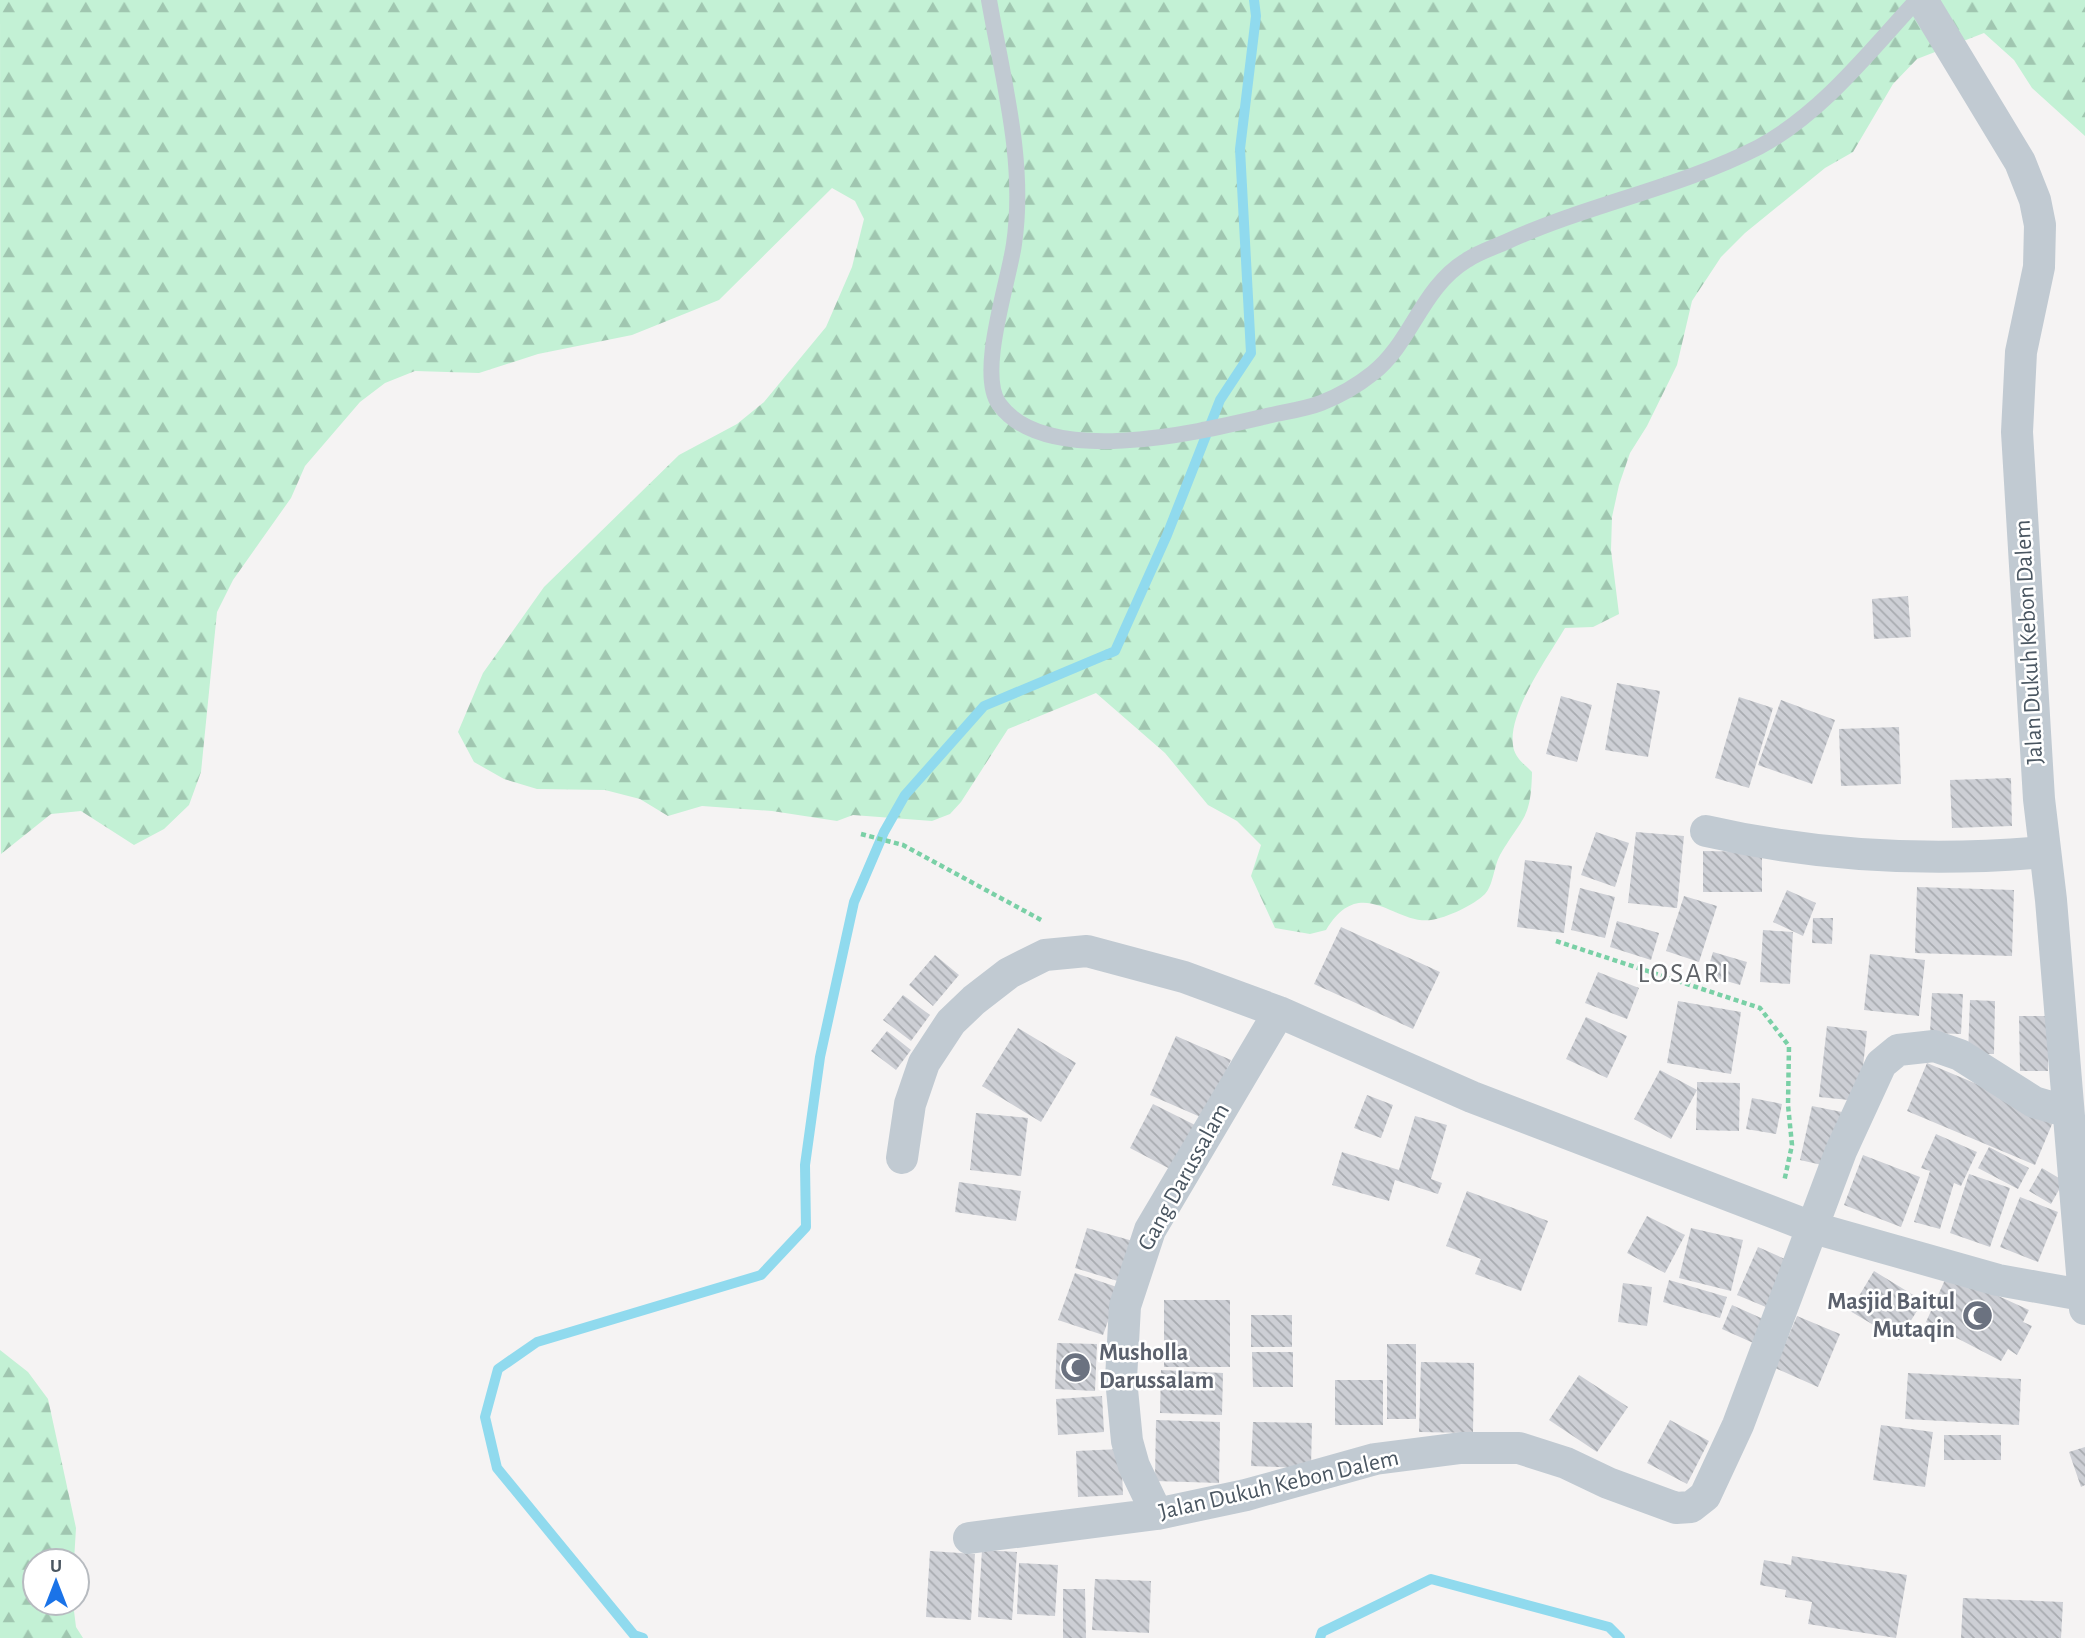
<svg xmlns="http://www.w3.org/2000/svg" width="2085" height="1638" font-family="'Alegreya Sans',sans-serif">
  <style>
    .forest { fill: url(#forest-firs) }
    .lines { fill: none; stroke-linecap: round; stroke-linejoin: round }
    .stream { stroke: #90daee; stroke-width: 10 }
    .building { fill: url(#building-back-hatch) }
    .path { stroke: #7ad0a6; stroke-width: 4.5; stroke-dasharray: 5 3.5; stroke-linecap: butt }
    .lane { stroke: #c1cad2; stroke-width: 16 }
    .street { stroke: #c1cad2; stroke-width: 32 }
    .labels { text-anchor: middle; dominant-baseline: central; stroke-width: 5; stroke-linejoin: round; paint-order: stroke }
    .street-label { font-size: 24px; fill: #4a5661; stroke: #fff }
    .worship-label { font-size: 24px; font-weight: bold; fill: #5b616d; stroke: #fff; text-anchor: end }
    .quarter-label { font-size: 28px; letter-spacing: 2px; fill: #5f6368; stroke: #fff }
  </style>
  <defs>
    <pattern id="forest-firs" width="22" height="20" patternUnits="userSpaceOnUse" patternTransform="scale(1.75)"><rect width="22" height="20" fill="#c3f1d5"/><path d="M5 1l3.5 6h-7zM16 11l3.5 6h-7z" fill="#a0c6b0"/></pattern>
    <pattern id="building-back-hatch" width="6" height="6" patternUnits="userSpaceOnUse" patternTransform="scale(1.75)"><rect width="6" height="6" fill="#cdcfd5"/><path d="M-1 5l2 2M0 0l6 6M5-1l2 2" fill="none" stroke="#a8abb0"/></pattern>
  </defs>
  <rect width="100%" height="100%" fill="#f5f3f3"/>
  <path class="forest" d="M0,0H2085V136L2032,88L2014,60L1984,33L1917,59L1893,84L1853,152L1825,168L1745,233L1721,257L1692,301L1677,365L1647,426L1630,453L1619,485L1612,517L1611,550L1619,614L1593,627L1565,628C1548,657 1508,712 1513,745C1514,757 1524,764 1532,772C1531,820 1523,816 1500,855C1494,866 1493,886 1485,894C1474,905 1446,918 1431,920C1394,925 1361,872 1326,930L1310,934L1275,928L1251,876L1261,845L1237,821L1208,805L1165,753L1096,693L1008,729L961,802L950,814L932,821L853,815L837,821L772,811L702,806L668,816L640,799L605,790L537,789L504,779L474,762L458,732L483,673L544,587L679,455L737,424L764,402L826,327L852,267L864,219L855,201L832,188L719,300L632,335L538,354L479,373L415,371L385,383L360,402L305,466L291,498L233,580L217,612L201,772L189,805L164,829L134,845L81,811L51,814L1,854Z
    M0,1350L28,1372L48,1399L76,1528L74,1561H35V1603H73L76,1627L83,1638H0Z"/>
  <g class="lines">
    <path class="stream" d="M643,1638L634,1635L497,1468L485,1417L498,1369L537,1342L761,1275L806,1227L805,1165L820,1057L854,902L884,832L905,795L984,706L1115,651L1167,535L1220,400L1251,353L1240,149L1256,16L1254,0
      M1320,1638L1322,1632L1431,1579L1609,1627L1620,1638"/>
  </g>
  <path class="building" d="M1908,596L1911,637L1874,639L1872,599Z
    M1617,683L1660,691L1648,757L1605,750Z
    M1561,696L1592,705L1577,762L1546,754Z
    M1739,697L1773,708L1749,788L1715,778Z
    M1781,700L1835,720L1812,784L1758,765Z
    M1899,727L1901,784L1841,786L1839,729Z
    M2011,778L2012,826L1952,828L1950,780Z
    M1596,832L1629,843L1615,887L1581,875Z
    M1636,832L1684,836L1677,908L1628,903Z
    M1703,851L1762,852V892H1703Z
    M1525,860L1572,866L1564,933L1517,927Z
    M1917,887L2014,890L2012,956L1915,953Z
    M1580,888L1615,897L1605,938L1571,930Z
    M1787,890L1816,903L1803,936L1773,922Z
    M1684,896L1717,906L1699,962L1666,951Z
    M1813,918H1833L1832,944L1812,943Z
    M1617,921L1659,933L1651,960L1610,947Z
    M1341,927L1440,972L1413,1029L1314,984Z
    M1763,930L1793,932L1790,984L1760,982Z
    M1713,952L1747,962L1740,985L1706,975Z
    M1870,954L1925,960L1919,1016L1864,1010Z
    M935,955L959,975L933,1006L909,985Z
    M1598,972L1639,988L1627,1019L1585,1003Z
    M1932,993L1963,994L1961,1034L1930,1033Z
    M903,995L930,1015L911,1041L883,1020Z
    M1970,1000L1995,1001L1994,1054H1968Z
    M1678,1001L1741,1012L1731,1074L1667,1063Z
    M2019,1016H2048V1071H2020Z
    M1586,1017L1627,1036L1607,1078L1566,1059Z
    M1827,1026L1867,1031L1859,1101L1819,1097Z
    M1018,1028L1076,1063L1041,1122L982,1086Z
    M887,1031L911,1050L896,1070L871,1051Z
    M1176,1036L1231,1060L1205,1119L1150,1095Z
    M1927,1063L2055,1117L2035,1165L1907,1111Z
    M1660,1070L1697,1090V1082L1740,1083L1739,1131L1696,1130L1697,1090L1671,1139L1634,1119Z
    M1367,1095L1393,1105L1381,1138L1354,1128Z
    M1752,1098L1782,1104L1776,1134L1746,1129Z
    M1153,1104L1195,1125L1172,1170L1130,1148Z
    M1812,1106L1847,1113L1835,1168L1800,1160Z
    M976,1113L1028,1118L1021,1176L970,1170Z
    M1415,1116L1447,1125L1431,1179L1442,1183L1438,1194L1395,1180L1389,1201L1332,1185L1342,1152L1399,1170Z
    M1936,1134L1977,1152L1961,1186L1954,1183L1940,1229L1914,1222L1930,1171L1921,1168Z
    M1989,1147L2029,1168L2018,1189L1978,1168Z
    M1863,1155L1920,1177L1901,1227L1844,1205Z
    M2042,1168L2064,1181L2051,1204L2029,1191Z
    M1969,1174L2010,1188L1990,1247L1950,1233Z
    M959,1182L1021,1191L1016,1221L955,1212Z
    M1467,1191L1548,1221L1521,1291L1475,1274L1481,1259L1446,1246Z
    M2020,1197L2058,1212L2038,1262L2000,1247Z
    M1647,1216L1685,1235L1665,1273L1627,1253Z
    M1087,1228L1133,1241L1121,1282L1075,1268Z
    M1691,1228L1743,1240L1731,1291L1679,1278Z
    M1758,1247L1794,1263L1773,1310L1737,1295Z
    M1874,1271L1923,1301L1899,1340L1850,1311Z
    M1075,1273L1120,1288L1103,1335L1058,1320Z
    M1948,1273L2029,1310L2023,1322L2032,1326L2017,1355L2008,1349L2001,1361L1926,1322Z
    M1669,1280L1727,1297L1720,1318L1663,1302Z
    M1623,1283L1652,1287L1647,1326L1618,1322Z
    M1164,1300H1230V1367H1164Z
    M1732,1305L1770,1322L1760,1346L1722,1329Z
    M1251,1315H1292V1347H1251Z
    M1797,1316L1840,1334L1818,1387L1775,1368Z
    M1057,1343L1097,1344L1095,1391L1055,1389Z
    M1387,1344H1416V1419H1387Z
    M1252,1352H1293V1387H1253Z
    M1421,1362L1474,1363L1473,1433L1419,1432Z
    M1161,1370L1223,1373L1222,1415L1160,1413Z
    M1908,1373L2021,1379L2019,1425L1905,1419Z
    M1579,1375L1628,1407L1597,1452L1549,1420Z
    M1335,1380H1383V1425H1335Z
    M1102,1396L1104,1432L1058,1435L1056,1399Z
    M1156,1420L1220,1422L1219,1483L1155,1481Z
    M1670,1420L1709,1441L1687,1484L1647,1463Z
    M1253,1422L1312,1423L1311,1468L1251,1466Z
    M1881,1425L1933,1432L1925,1487L1873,1480Z
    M1944,1435H2001V1460H1944Z
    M2085,1447V1485L2081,1487L2069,1452Z
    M1121,1449L1123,1495L1078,1497L1076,1451Z
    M982,1550L1017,1552L1012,1620L978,1617Z
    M930,1551L975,1554L971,1620L926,1617Z
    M1792,1556L1907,1575L1896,1638L1808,1624L1812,1602L1785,1597L1786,1590L1760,1585L1764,1560L1791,1565Z
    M1019,1563L1058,1565L1055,1616L1017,1614Z
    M1095,1579L1151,1581L1149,1633L1092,1630Z
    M1063,1589H1085L1086,1638H1063Z
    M1963,1598L2063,1602L2061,1638H1961Z"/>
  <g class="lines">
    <path class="path" d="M861,834L903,845L1043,921
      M1556,941L1760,1008L1789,1046L1788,1105L1792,1145L1784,1182"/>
    <path class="lane" d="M989,0C1003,80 1026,163 1014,244C1009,281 977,373 999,404C1046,469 1199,432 1263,417C1282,412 1303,410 1321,403C1339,396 1358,385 1373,373C1412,342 1421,288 1467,260C1479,252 1495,247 1508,241C1589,204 1679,188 1759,147C1822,113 1869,52 1917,0"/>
    <path class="street" d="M1922,0L2020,162L2035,200L2040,225L2039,267L2021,352L2017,432L2039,799L2051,900L2085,1309
      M1706,831C1815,856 1932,862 2044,852
      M902,1158L910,1104L924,1063L951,1022L974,1000L1009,973L1045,955L1087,951L1184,977L1279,1012L1472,1097L1814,1228L1998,1280L2082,1295
      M1157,1514L1134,1466L1127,1441L1121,1379L1125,1306L1150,1230L1279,1012
      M969,1538L1157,1514L1246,1495L1375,1459L1461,1448H1519L1566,1463L1608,1483L1676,1508L1691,1507L1705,1496L1738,1425L1841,1151L1881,1064L1898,1050L1934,1046L1960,1055L2034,1102L2068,1112"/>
  </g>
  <defs>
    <symbol id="mosque-disc" viewBox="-11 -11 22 22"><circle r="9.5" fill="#6b7280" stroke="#fff"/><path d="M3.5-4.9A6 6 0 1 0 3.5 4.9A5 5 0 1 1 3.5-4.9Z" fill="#fff"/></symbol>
  </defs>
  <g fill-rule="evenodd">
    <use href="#mosque-disc" x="1960" y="1298" width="35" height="35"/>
    <use href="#mosque-disc" x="1058" y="1350" width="35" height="35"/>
  </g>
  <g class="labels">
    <g class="street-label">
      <text transform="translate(2029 642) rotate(-93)">Jalan Dukuh Kebon Dalem</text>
      <text transform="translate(1184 1177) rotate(-61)">Gang Darussalam</text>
      <text transform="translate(1279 1485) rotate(-13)">Jalan Dukuh Kebon Dalem</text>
    </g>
    <g class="worship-label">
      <text x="1955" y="1302">Masjid Baitul<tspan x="1955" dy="28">Mutaqin</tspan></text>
      <text x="1099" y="1353" text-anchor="start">Musholla<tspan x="1099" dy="28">Darussalam</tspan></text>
    </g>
    <g class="quarter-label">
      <text x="1684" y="974">LOSARI</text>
    </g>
  </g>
  <g transform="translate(56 1582)"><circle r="33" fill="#ffffff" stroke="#b7bbc0" stroke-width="2"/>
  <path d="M0-5L12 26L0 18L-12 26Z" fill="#1a73e8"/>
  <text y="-10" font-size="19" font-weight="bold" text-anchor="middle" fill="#4a5661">U</text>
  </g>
</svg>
